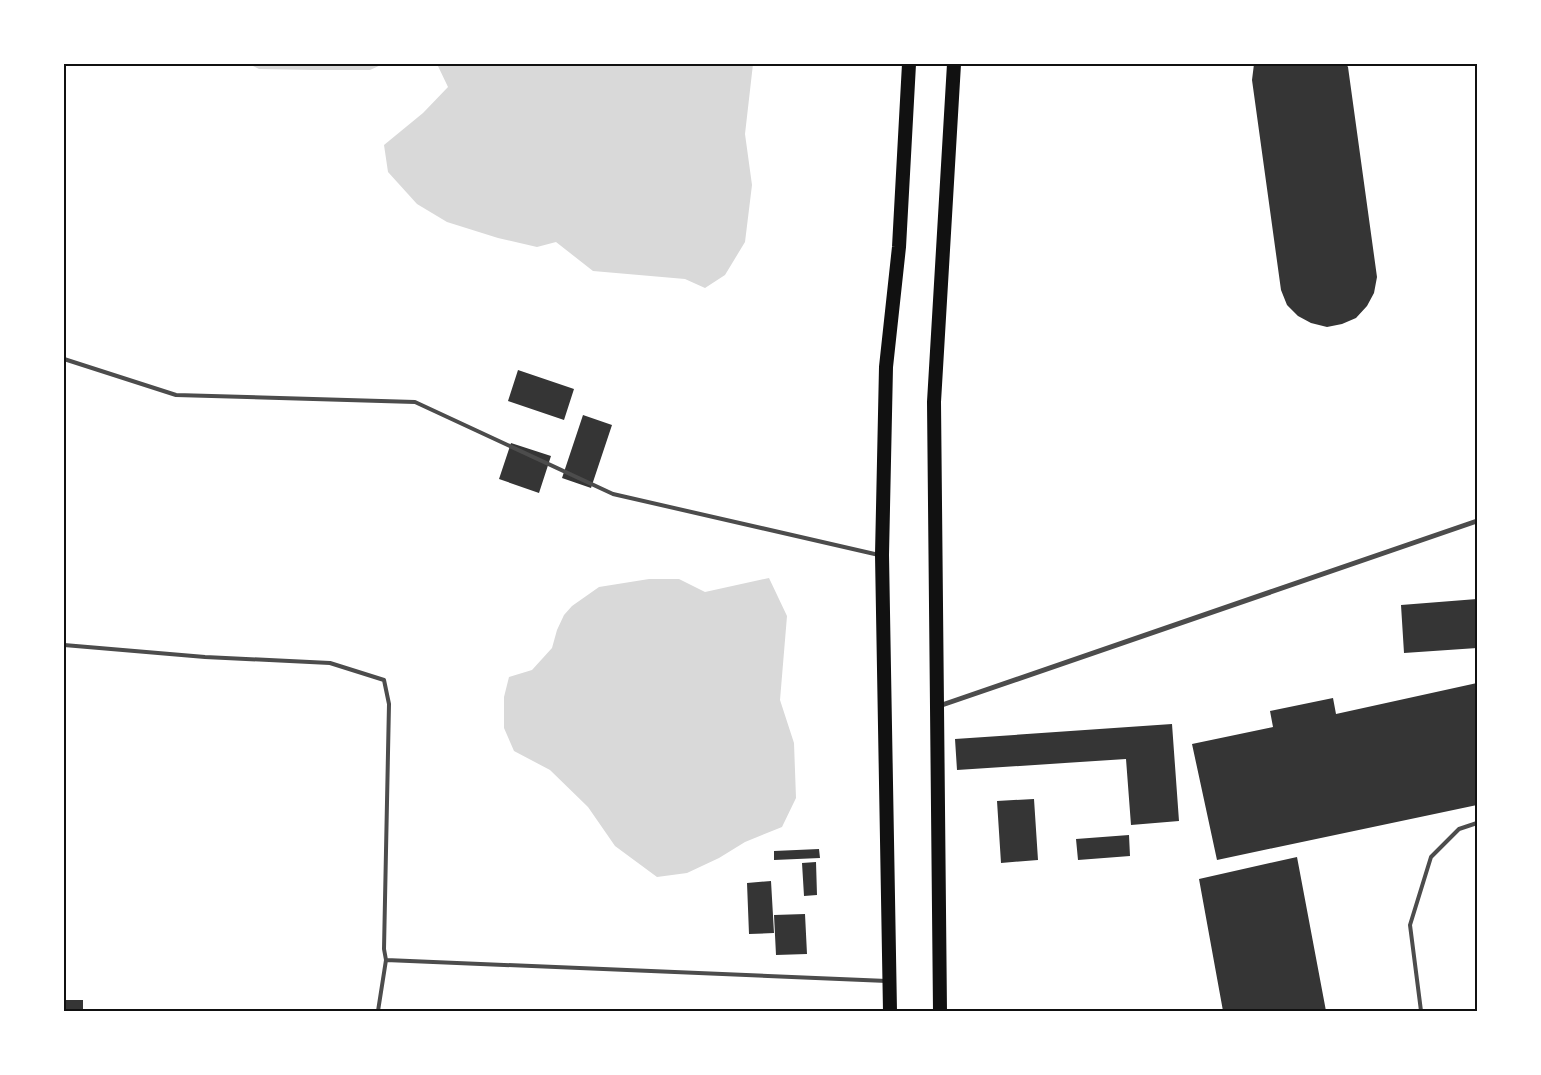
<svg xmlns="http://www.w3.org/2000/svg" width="1541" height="1075" font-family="'Noto Sans',sans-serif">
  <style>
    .water { fill: #d9d9d9 }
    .building { fill: #353535 }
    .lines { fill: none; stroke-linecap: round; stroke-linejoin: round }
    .service { stroke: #4c4c4c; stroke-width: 4 }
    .minor { stroke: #4c4c4c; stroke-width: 5 }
    .trunk { stroke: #111; stroke-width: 14 }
    .neatline { fill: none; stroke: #111; stroke-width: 2 }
  </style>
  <rect width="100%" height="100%" fill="#fff"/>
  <path class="water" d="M249,64H383L370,70H313L259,69Z
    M434,64H753L745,134L752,185L745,242L725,275L705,288L685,279L593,271L556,242L537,247L498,238L447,222L417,204L388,172L384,145L423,113L448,87L437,64Z
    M769,578L787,616L780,700L794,743L796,798L782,827L745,842L719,858L687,873L657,877L615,846L588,807L550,770L514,751L504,728V697L509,677L532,670L552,648L557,630L564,615L572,606L599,587L649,579H679L705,592Z"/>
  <path class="building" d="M1254,64H1346L1348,67L1377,277L1374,293L1367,306L1356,318L1342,324L1327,327L1311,323L1298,316L1287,305L1281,290L1252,80Z
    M518,370L574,389L564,420L508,401Z
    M583,415L612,425L591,488L562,478Z
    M511,443L551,456L539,493L499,479Z
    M1477,599V648L1404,653L1401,605Z
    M1477,683V805L1217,860L1192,744L1273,727L1270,711L1333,698L1336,714Z
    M1172,724L1179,821L1131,825L1126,759L957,770L955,739Z
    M1034,799L1038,860L1001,863L997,801Z
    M1129,835L1130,856L1078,860L1076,839Z
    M819,849L820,858L774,860V851Z
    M1297,857L1326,1011H1223L1199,879Z
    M816,862L817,895L804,896L802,863Z
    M771,881L774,933L749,934L747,883Z
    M805,914L807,954L776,955L774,915Z
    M64,1000H83V1011H64Z"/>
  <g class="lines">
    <path class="service" d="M64,359L176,395L415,402L613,494L879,555
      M64,645L205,657L330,663L384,680L389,704L384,949L386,960L378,1011
      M386,960L887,981
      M1421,1011L1410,925L1431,857L1459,829L1477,823"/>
    <path class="minor" d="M939,706L1477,521"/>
    <path class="trunk" d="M890,1011L882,555L886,367L899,247L909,64
      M940,1011L934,402L954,64"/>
  </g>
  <rect width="1541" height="1075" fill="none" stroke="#ffffff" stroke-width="130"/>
  <rect x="65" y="65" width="1411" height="945" class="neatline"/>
</svg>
